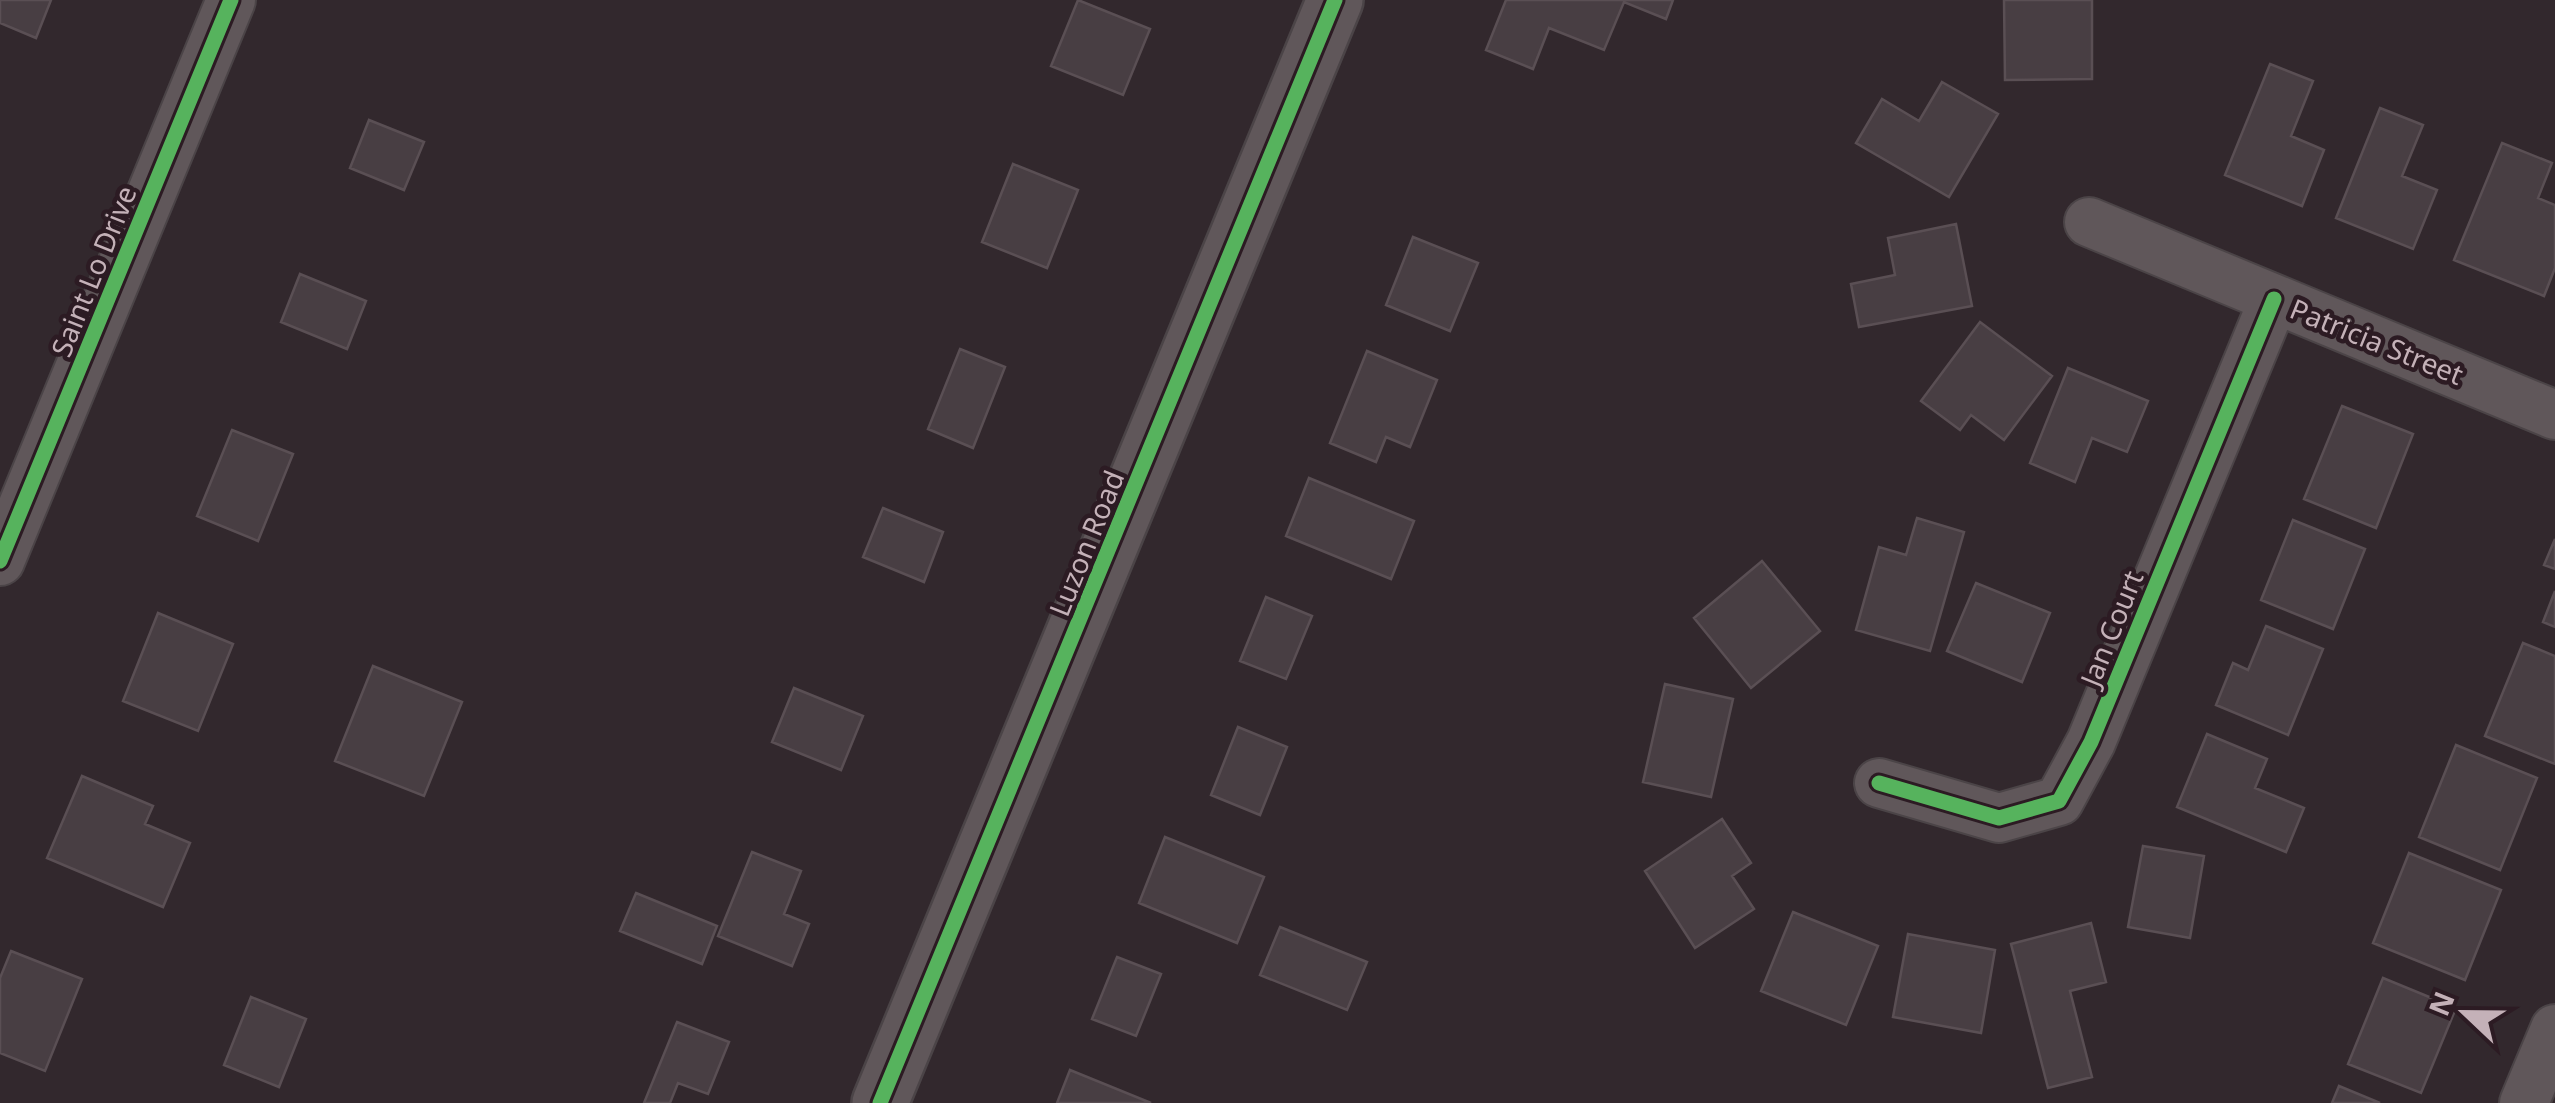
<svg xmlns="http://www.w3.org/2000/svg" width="2555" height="1103" font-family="'Noto Sans',sans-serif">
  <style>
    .building { fill: #483e43; stroke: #5a4f54; stroke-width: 2.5 }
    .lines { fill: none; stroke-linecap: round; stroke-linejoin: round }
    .minor-casing { stroke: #4b4447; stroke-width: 52 }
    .tertiary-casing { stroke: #4b4447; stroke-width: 60 }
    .minor { stroke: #60575a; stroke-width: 48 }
    .tertiary { stroke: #60575a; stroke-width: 55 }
    .cycleway-casing { stroke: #2c1b23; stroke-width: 21 }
    .cycleway { stroke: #56b35d; stroke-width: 15 }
    .labels { text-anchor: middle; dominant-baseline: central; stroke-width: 9; stroke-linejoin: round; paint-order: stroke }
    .street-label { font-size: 28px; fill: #c4b1b8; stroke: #2c1b23 }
  </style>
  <rect width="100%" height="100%" fill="#32282d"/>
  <path class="building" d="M0,0H51L36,38L0,23Z
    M1078,0L1150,29L1123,95L1051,66Z
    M1506,0H1673L1666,19L1624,2L1604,50L1549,28L1533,69L1486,50Z
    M2004,0H2092V79L2005,80Z
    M2270,64L2313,81L2291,136L2324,150L2302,206L2225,175Z
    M1942,82L1998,114L1949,197L1856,143L1882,99L1919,121Z
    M2380,108L2423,125L2402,176L2437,190L2413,249L2336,218Z
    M369,120L424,142L404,190L350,168Z
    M2502,143L2552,163L2538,198L2555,205V268L2544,296L2454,260Z
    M1013,164L1078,190L1047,268L982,242Z
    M1956,224L1972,306L1859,327L1851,284L1895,275L1888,238Z
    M1413,237L1478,263L1450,331L1386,305Z
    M300,274L366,301L347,349L281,322Z
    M1980,322L2052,376L2004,440L1971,415L1960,430L1921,401Z
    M960,349L1005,367L973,448L928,429Z
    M1367,351L1437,380L1410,447L1386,437L1376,462L1330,443Z
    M2068,368L2148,401L2127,452L2092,438L2075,482L2030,463Z
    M2342,406L2413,434L2376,528L2304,499Z
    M232,430L293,454L258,541L197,516Z
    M1309,478L1414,521L1391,579L1286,536Z
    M883,508L943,532L924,582L863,557Z
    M1917,518L1964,532L1930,651L1856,630L1879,547L1906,555Z
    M2293,520L2365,549L2333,629L2261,600Z
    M2555,539V569L2544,565Z
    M1762,561L1820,631L1751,688L1694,618Z
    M1976,583L2050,613L2022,682L1947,651Z
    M2555,591V627L2543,622Z
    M1266,597L1312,616L1286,679L1240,661Z
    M158,613L233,644L198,731L123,701Z
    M2266,626L2323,649L2288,735L2216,705L2233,663L2248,670Z
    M2523,643L2555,656V764L2485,736Z
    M373,666L462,702L424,796L335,761Z
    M1665,684L1733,699L1711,797L1643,782Z
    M794,688L863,716L841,770L772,742Z
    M1238,727L1287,747L1260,815L1211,795Z
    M2207,734L2267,759L2255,788L2304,808L2286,852L2177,807Z
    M2456,745L2537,778L2500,870L2419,837Z
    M82,776L153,806L145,824L190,843L163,907L47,858Z
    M1722,819L1751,863L1732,876L1754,909L1695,948L1645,871Z
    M1165,837L1264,877L1237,943L1139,903Z
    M2143,846L2204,856L2190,938L2128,927Z
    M752,852L801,871L784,914L809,924L792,966L718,936Z
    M2409,853L2501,890L2465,980L2373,943Z
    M636,893L717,926L702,964L620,931Z
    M1793,912L1878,946L1846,1025L1761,991Z
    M2091,923L2106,982L2070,991L2092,1077L2048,1088L2011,944Z
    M1280,927L1367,962L1347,1010L1260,975Z
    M1908,934L1995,950L1981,1033L1893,1017Z
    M11,951L82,979L45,1071L0,1053V978Z
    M1117,957L1161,974L1136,1036L1092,1019Z
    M2383,978L2456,1008L2421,1093L2348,1064Z
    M251,997L306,1019L279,1087L224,1065Z
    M677,1022L729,1042L708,1094L678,1083L670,1103H644Z
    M1070,1070L1151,1103H1057Z
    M2339,1086L2380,1103H2332Z"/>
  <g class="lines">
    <defs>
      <path id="minor" d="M2089,222L2555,415
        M0,561L231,0
        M1879,783L1999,818L2059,801L2091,742L2274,299
        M2524,1103L2555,1029"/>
      <path id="tertiary" d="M880,1103L1335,0"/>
    </defs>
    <use href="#minor" class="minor-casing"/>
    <use href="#tertiary" class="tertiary-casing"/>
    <use href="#minor" class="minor"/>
    <use href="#tertiary" class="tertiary"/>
    <defs>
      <path id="cycleway" d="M0,561L231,0
        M1879,783L1999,818L2059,801L2091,742L2274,299
        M880,1103L1335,0"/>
    </defs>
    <use href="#cycleway" class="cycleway-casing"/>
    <use href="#cycleway" class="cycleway"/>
  </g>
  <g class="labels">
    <g class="street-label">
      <text transform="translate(93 271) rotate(-68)">Saint Lo Drive</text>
      <text transform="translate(2377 341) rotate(22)">Patricia Street</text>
      <text transform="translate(1086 543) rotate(-68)">Luzon Road</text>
      <text transform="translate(2111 628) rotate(-68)">Jan Court</text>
    </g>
  </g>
  <g transform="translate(2465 1013) rotate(292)" stroke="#2c1b23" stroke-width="8" paint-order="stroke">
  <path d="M0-8L18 38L0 25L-18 38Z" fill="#c4b1b8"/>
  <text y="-15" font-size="28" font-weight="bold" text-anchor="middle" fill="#c4b1b8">N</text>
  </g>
</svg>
